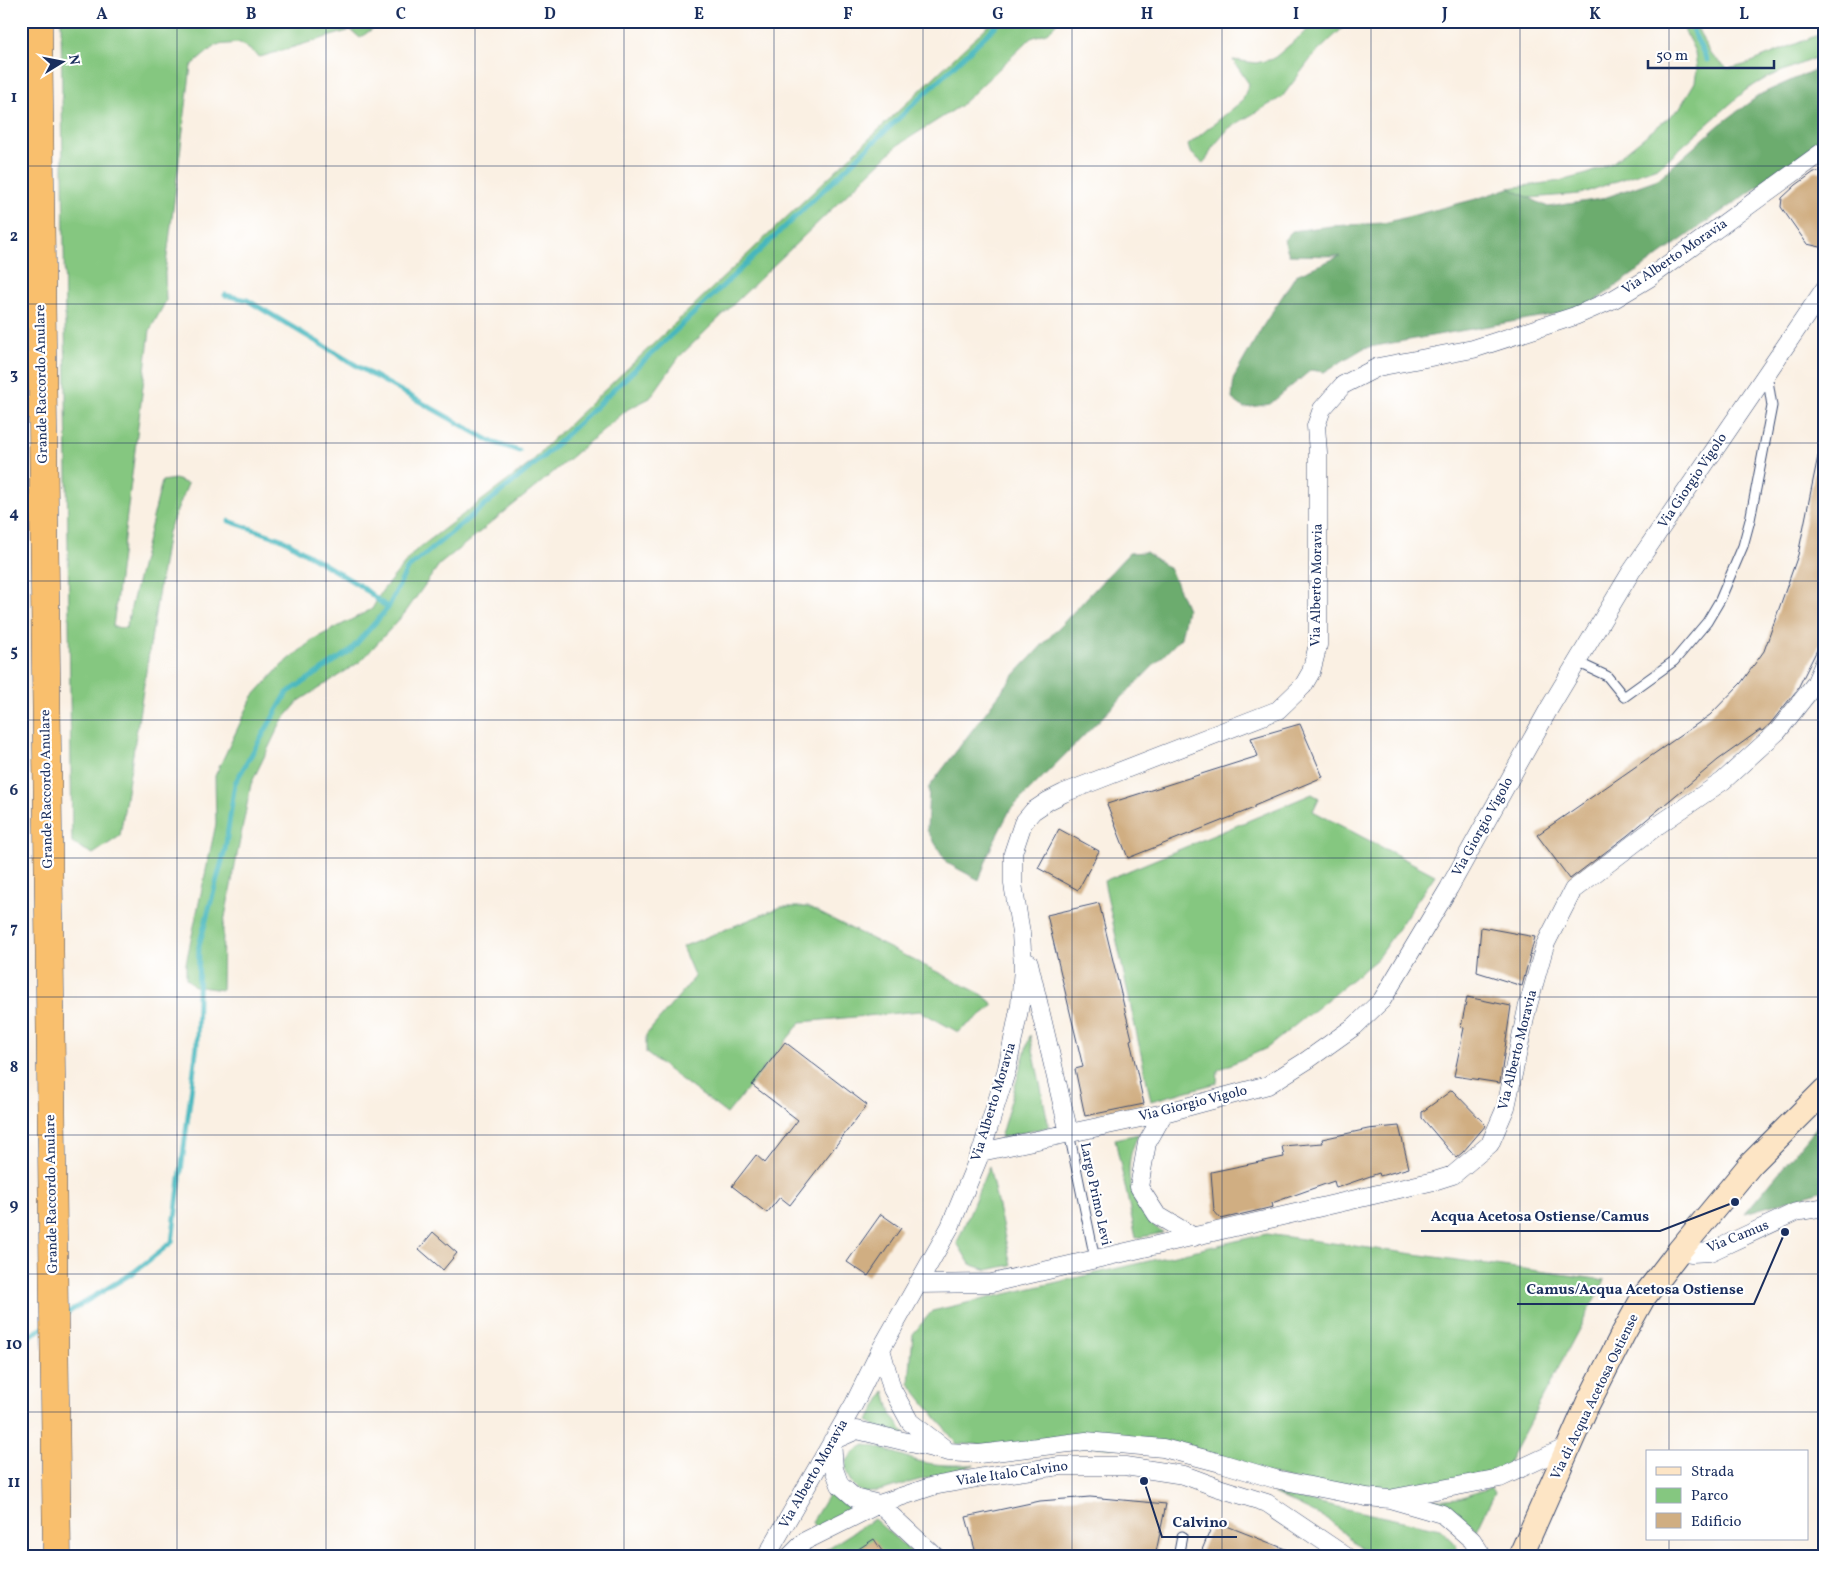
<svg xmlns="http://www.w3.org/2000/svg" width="1846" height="1578" font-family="Vollkorn,serif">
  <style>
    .green { fill: #85c780; stroke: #507b6f }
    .forest { fill: #6cac6e; stroke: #446e66 }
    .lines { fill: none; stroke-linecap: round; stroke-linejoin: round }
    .stream { stroke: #47b7be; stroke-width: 5 }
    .building { fill: #d0ae82 }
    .lane-casing { stroke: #3c4c72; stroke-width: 11 }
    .street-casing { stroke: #3c4c72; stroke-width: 19 }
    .secondary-casing { stroke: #3c4c72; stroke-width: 26 }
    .highway-casing { stroke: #3c4c72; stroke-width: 29 }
    .lane { stroke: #fff; stroke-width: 9 }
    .street { stroke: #fff; stroke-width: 18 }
    .secondary { stroke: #fde5c5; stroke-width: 24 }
    .highway { stroke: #f9bf6d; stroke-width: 28 }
    .grid { fill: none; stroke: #1b2f5e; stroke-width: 1; stroke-opacity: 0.55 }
    .labels { text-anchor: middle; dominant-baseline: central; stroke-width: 4.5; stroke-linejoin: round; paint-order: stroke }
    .street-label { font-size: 14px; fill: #1b2f5e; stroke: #fff }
    .leader { fill: none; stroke: #1b2f5e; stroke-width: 2 }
    .callout-dot { fill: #1b2f5e; stroke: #fff; stroke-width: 2 }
    .callout-label { font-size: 15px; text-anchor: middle; font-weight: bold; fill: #1b2f5e; stroke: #fff; stroke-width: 4.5; stroke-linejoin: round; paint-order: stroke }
    .neatline { fill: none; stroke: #1b2f5e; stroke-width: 2 }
    .grid-label { font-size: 16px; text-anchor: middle; font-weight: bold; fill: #1b2f5e }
  </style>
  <rect width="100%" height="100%" fill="#fff"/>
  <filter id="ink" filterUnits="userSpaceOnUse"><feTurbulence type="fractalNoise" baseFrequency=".02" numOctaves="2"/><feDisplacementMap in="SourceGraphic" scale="10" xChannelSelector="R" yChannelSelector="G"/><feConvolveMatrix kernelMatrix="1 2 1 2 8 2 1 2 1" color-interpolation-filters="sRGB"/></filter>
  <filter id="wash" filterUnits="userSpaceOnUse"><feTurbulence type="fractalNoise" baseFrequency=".0096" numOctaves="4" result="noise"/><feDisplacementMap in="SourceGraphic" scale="20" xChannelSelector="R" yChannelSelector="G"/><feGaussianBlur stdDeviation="1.12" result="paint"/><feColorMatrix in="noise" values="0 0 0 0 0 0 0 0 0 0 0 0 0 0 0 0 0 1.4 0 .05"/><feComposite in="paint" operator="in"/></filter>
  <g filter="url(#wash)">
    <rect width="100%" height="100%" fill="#faf0e3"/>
    <path class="green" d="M61,21H383L360,38L351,30L260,57L240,43L216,45L191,66L165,273L166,301L150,330L113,627L126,628L162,481L175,479L188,484L168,532L120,836L93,854L72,843Z
      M993,21H1058L1049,32L1031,38L960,106L898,145L679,357L650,398L628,409L538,485L439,565L405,613L361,661L299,701L281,722L251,784L223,927L222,990L194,986L186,978V963L216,824L215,776L253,696L281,666L314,639L372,609L382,591L415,551L531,463L548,444Z
      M1318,21H1350L1313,56L1282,97L1229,128L1212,148L1208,157L1203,163L1190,152L1188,145L1242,101L1249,84L1233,60L1256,63L1273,59Z
      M1680,21H1694L1710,54L1728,69L1744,65L1825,32V54L1768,77L1746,90L1660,166L1580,194L1529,198L1509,188L1560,181L1587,174L1612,163L1679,109L1695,82L1697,69L1695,52Z
      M1312,794L1319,798L1313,811L1435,875L1376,960L1267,1048L1218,1070L1217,1083L1151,1101L1104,881Z
      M781,907H808L983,995L994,1005L958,1032L920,1011L801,1022L727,1114L646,1053V1035L695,977L682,947Z
      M1030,1035L1049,1127L1000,1138Z
      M1139,1134C1119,1169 1130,1210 1163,1233L1136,1238L1115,1139Z
      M989,1166L1011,1265L987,1270L970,1264L957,1243Z
      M1266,1234L1605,1280L1500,1478L1366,1497L1163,1448L957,1444L909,1383L913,1334L932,1311Z
      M885,1391L891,1414L906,1435L875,1426L868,1421Z
      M865,1445C884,1447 900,1456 918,1461C936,1466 956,1465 974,1465L875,1492C871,1492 866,1493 862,1492C852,1488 843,1472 847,1461C851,1454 858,1449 865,1445Z
      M1490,1488L1495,1492L1477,1530L1458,1516L1433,1506V1500L1459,1498Z
      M830,1492L835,1493L848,1507V1510L815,1527L812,1522Z
      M1273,1493L1440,1529L1453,1541L1462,1557H1372L1329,1520Z
      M874,1519L917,1557H814Z"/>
    <path class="forest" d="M1825,65V144L1794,162L1702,225L1584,309L1364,348L1324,372L1311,370L1270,404L1244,408L1232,399L1234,377L1263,326L1296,275L1340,256L1289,255L1284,240L1292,231L1331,226L1384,223L1476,199L1509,188L1548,207L1601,199L1658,179L1719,125L1761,94Z
      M1146,552L1170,569L1187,609L1181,638L1010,810L992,845L979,880L947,863L927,830L929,787L1014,675L1129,553Z
      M1825,1117V1190L1745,1213Z"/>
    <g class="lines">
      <path class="stream" d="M1688,21L1707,60
        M225,295L247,300L369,373L492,442L519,451
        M229,521L284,540L362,587L388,608
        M62,1316L134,1272L172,1242L197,1045L199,946L225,850L235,783L287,693L350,651L388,608L407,569L542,458L1001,21
        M21,1341L46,1326"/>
    </g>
    <g id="blocks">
      <path class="building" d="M1825,171V248L1807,244L1781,207L1782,198L1796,185L1814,172Z
        M1818,456H1825V630L1822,640L1797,690L1770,724L1762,731L1760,730L1718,760L1628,835L1570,879L1537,835L1710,715L1741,683L1764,651L1798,555Z
        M1300,724L1323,777L1254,806V808L1128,858L1107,804L1258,756L1251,738Z
        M1059,829L1099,851L1078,890L1038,868Z
        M1099,903L1132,1039L1130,1040L1144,1104L1085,1116L1075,1069L1083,1067L1047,915Z
        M1481,927L1535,937L1522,986L1477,972Z
        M1467,997L1511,1006L1500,1083L1454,1076L1464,1028L1461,1027Z
        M785,1042L867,1105L790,1205L780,1197L767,1213L732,1186L756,1155L765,1163L798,1120L752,1085Z
        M1452,1090L1486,1125L1463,1152L1456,1158L1422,1118V1112Z
        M1399,1126L1409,1168L1380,1176L1379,1173L1336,1188L1334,1181L1272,1203L1273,1207L1221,1219L1214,1211L1211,1172L1284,1157L1282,1146L1323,1143L1322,1139L1368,1129Z
        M881,1214L901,1228L868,1276L847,1262Z
        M433,1232L457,1253L443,1270L419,1249Z
        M1090,1497L1166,1504L1155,1557H1132L1095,1552L1042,1557H977L966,1517L1040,1501Z
        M1214,1521L1303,1556V1557H1199Z
        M874,1539L886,1557H846Z"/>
    </g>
  </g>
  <g filter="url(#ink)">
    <use href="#blocks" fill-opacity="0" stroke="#3c4c72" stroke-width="1"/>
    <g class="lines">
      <defs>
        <path id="lane" d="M1577,662L1607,676L1624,697L1674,661L1707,622L1720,600L1743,546L1750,520L1772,406L1767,374
          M1069,1133L1095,1259
          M1178,1557L1182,1536"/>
        <path id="street" d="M1029,963L1069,1133
          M1164,1113L1147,1143L1139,1187L1157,1215L1194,1237
          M981,1152L1164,1113L1268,1085L1306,1061L1355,1026L1382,1000L1449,888L1550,707L1631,572L1825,288
          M1679,1251L1692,1253L1710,1252L1796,1212L1825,1207
          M917,1284L992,1283L1434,1181L1453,1175L1490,1144L1506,1107L1527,1009L1545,945L1573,890L1657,826L1723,781L1778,731L1815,684L1825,661
          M881,1349L892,1389L910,1422L944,1448
          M832,1441L857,1430L949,1452L979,1454L1086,1441L1163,1448L1221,1463L1275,1479L1366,1497L1390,1499L1442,1514L1472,1540L1483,1557
          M832,1441L834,1469L840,1485L855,1498L879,1504L936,1557
          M1394,1498L1500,1478L1569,1446
          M766,1557L854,1404L881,1349L950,1227L981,1152L1007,1069L1020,1005L1023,968L1021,933L1013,884V853L1023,823L1033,811L1048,801L1064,793L1278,710L1303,686L1311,672L1318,645V453L1316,426L1322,409L1343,385L1378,367L1473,349L1575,316L1614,299L1649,278L1825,150
          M789,1557L805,1541L879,1504L933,1486L983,1477L1060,1466H1125L1184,1475L1219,1488L1267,1503L1347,1557"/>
        <path id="secondary" d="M1520,1557L1588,1403L1622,1336L1643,1298L1679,1251L1751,1164L1825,1090"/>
        <path id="highway" d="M38,21L57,1557"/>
      </defs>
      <use href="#lane" class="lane-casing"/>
      <use href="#street" class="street-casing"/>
      <use href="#secondary" class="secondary-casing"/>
      <use href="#highway" class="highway-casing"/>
      <use href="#lane" class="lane"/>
      <use href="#street" class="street"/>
      <use href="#secondary" class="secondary"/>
      <use href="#highway" class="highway"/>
    </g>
  </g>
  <path class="grid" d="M177,21V1557M326,21V1557M475,21V1557M624,21V1557M774,21V1557M923,21V1557M1072,21V1557M1222,21V1557M1371,21V1557M1520,21V1557M1669,21V1452M21,166H1825M21,304H1825M21,443H1825M21,581H1825M21,720H1825M21,858H1825M21,997H1825M21,1135H1825M21,1274H1825M21,1412H1825M1669,1539V1557"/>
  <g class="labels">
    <g class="street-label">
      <text transform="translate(1675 257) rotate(-34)">Via Alberto Moravia</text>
      <text transform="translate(42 384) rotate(-91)">Grande Raccordo Anulare</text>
      <text transform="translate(1693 481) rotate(-56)">Via Giorgio Vigolo</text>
      <text transform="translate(1317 585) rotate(-89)">Via Alberto Moravia</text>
      <text transform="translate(47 789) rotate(-91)">Grande Raccordo Anulare</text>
      <text transform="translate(1483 827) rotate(-61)">Via Giorgio Vigolo</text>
      <text transform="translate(1518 1050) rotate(-76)">Via Alberto Moravia</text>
      <text transform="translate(994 1102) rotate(-73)">Via Alberto Moravia</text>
      <text transform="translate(1193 1104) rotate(-14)">Via Giorgio Vigolo</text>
      <text transform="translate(52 1194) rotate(-91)">Grande Raccordo Anulare</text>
      <text transform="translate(1095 1194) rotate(78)">Largo Primo Levi</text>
      <text transform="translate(1738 1237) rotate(-22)">Via Camus</text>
      <text transform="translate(1595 1397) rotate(-64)">Via di Acqua Acetosa Ostiense</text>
      <text transform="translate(814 1474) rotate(-60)">Via Alberto Moravia</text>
      <text transform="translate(1012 1474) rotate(-8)">Viale Italo Calvino</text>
    </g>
  </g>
  <path class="leader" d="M1735 1202L1660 1231H1421M1785 1232L1754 1304H1517M1144 1481L1162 1537H1237"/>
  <g class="callout-dot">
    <circle cx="1735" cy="1202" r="5"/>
    <circle cx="1785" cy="1232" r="5"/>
    <circle cx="1144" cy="1481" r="5"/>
  </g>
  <g class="callout-label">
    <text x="1540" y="1221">Acqua Acetosa Ostiense/Camus</text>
    <text x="1635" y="1294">Camus/Acqua Acetosa Ostiense</text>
    <text x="1200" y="1527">Calvino</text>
  </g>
  <rect width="1846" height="1578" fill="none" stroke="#fff" stroke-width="55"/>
  <rect x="1646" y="1450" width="162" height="90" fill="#ffffff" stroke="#a4acbf"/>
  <rect x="1656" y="1467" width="25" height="8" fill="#fde5c5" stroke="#a4acbf"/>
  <text x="1691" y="1476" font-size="15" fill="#1b2f5e">Strada</text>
  <rect x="1656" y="1488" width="25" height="15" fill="#85c780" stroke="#a4acbf"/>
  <text x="1691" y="1500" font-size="15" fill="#1b2f5e">Parco</text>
  <rect x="1656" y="1513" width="25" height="15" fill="#d0ae82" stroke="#a4acbf"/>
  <text x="1691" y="1526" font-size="15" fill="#1b2f5e">Edificio</text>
  <g transform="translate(62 62) rotate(80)" stroke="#ffffff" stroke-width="4" paint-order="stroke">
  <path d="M0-4L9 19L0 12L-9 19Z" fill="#1b2f5e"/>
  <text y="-8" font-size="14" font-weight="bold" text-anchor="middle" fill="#1b2f5e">N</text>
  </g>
  <path d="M1648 60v8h126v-8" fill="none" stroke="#1b2f5e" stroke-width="2.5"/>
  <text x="1656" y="60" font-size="15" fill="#1b2f5e" stroke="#ffffff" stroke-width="4" paint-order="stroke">50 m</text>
  <rect x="28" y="28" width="1790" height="1522" class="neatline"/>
  <g class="grid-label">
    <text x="102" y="19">A</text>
    <text x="251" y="19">B</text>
    <text x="401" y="19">C</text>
    <text x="550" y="19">D</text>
    <text x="699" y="19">E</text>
    <text x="848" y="19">F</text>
    <text x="998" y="19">G</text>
    <text x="1147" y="19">H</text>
    <text x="1296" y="19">I</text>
    <text x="1445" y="19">J</text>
    <text x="1595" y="19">K</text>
    <text x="1744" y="19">L</text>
    <text x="14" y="102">1</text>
    <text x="14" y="241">2</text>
    <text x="14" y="379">3</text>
    <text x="14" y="518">4</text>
    <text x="14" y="656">5</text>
    <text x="14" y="795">6</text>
    <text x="14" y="933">7</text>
    <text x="14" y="1072">8</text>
    <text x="14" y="1210">9</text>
    <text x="14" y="1349">10</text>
    <text x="14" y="1487">11</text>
  </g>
</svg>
